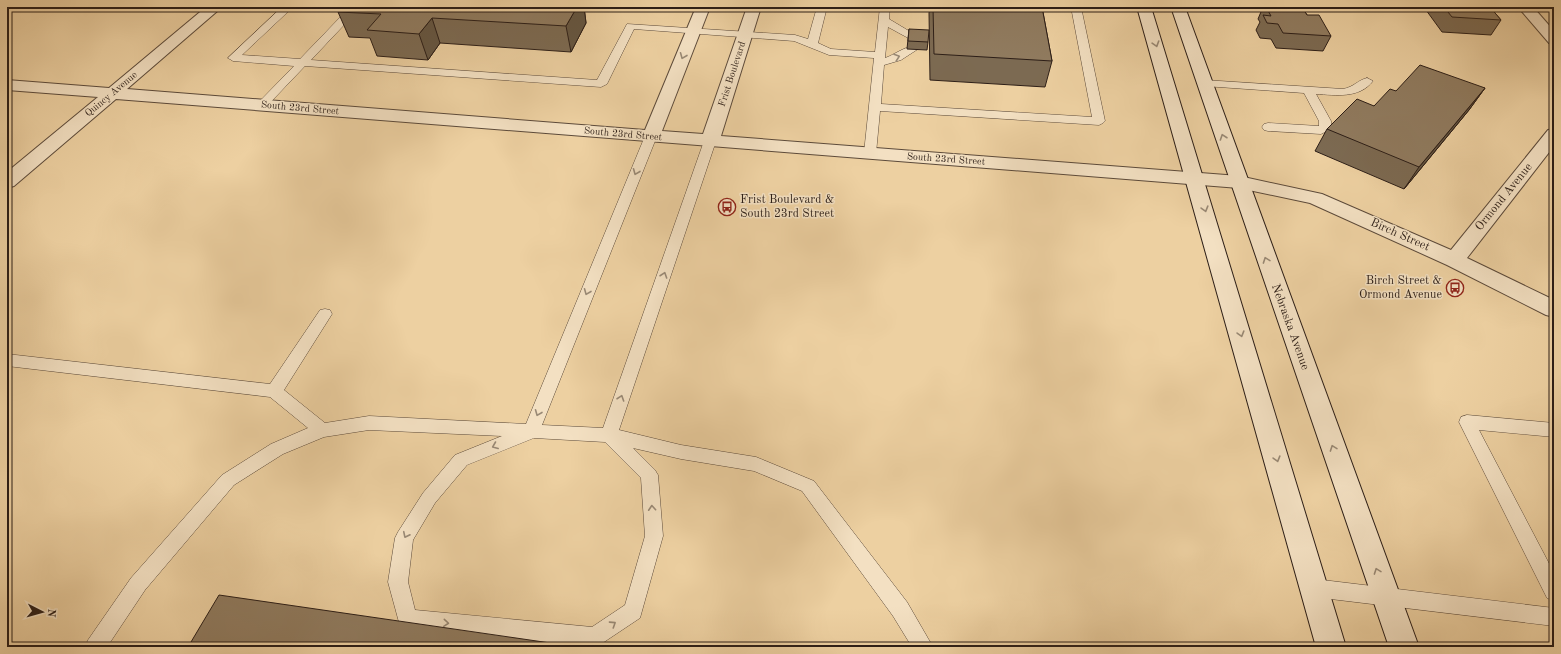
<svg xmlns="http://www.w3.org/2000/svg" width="1561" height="654" font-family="'Old Standard TT',serif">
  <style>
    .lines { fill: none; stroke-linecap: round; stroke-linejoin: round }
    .lane-casing { stroke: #5c4a3a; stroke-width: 1 }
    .street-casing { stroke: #5c4a3a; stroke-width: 2 }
    .secondary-casing { stroke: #2c1e17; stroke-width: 2 }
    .lane { fill: #f3e0c2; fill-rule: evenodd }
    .street { fill: #f3e0c2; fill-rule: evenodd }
    .secondary { fill: #f3e0c2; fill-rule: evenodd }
    .wall { fill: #7c6a52; stroke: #2c1e17 }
    .shaded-wall { fill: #655642; stroke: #2c1e17 }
    .building { fill: #907b5f; stroke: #2c1e17 }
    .oneway { stroke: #998975 }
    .labels { text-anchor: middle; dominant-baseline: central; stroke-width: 3; stroke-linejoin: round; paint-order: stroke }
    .far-street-label { font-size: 10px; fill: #2c1e17; stroke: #f3e0c2 }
    .street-label { font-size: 12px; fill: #2c1e17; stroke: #f3e0c2 }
    .poi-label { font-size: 12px; fill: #2c1e17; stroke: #f3e0c2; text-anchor: start }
  </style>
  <rect width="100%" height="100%" fill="#edd0a1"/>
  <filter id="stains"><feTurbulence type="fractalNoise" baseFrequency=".005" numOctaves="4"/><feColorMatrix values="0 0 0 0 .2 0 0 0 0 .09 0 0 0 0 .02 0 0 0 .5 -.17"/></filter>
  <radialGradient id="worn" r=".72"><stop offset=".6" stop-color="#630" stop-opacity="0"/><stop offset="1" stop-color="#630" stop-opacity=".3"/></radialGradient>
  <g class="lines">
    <defs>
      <path id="lane" d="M282,7H293L242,55L300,59L350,7H361L311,60L597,80L627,24L795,35L808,39L817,7H827L818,43L831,49L875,52L880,7H890L889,19L919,37L914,40L910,39L888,27L885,58C895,55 907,44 917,47L918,49L901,60L884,65L881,104L1092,117L1071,7H1081L1105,121L1103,123L1099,125L880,111L876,153L874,156H866L864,153L874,58L829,55L794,41L634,29L607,84L601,87L305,66L266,107H258L256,105L258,103L294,66L233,61L228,58Z
        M1367,78L1373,81C1359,99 1336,95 1316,94L1331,121V127L1329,130L1321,134L1268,131L1264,130L1262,127L1264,124L1268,123L1319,126V121L1304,93L1204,86L1198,83L1204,80L1343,89C1354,87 1358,80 1367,78Z
        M651,132L655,133L657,136L542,425L603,428L704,141L706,138H714L716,141L619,430L681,445L756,457L814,481L907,602L933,647H912L893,616L802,491L754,471L681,459L633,448L655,470L658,475L663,536L640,618L601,644L594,647L407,629L400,626L388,582L395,538L398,532L423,493L455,455L502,436L369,430L324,437L283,454L234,485L145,590L107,647H85L88,640L131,578L222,475L271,444L308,428L270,397L7,366V354L270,384L320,310L325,309L330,310L332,314L284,390L325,423L369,416L526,424L645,136L647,133ZM534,438L605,442L641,478L645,536L625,605L592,627L415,610L408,582L413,540L435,503L467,465Z
        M1467,415L1554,423V437L1479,430L1554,573V601L1547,598L1459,422L1461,417Z
        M1314,579L1554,608V626L1314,597L1307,594L1304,588L1307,582Z"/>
      <path id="street" d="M206,7H222L127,89L645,130L696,7H710L662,131L703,134L747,7H761L721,136L1239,176L1322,194L1451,250L1548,130L1554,129V146L1467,258L1554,300V317L1546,315L1447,265L1310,203L1239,188L116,99L14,186L7,188V172L98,97L7,90V80L109,88Z
        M1518,7H1533L1554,31V45L1549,43Z"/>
      <path id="secondary" d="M1137,7H1151L1346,647H1316Z
        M1171,7H1185L1419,647H1389Z"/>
    </defs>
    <use href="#lane" class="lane-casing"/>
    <use href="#street" class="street-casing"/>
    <use href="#secondary" class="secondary-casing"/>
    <use href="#lane" class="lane"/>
    <use href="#street" class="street"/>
    <use href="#secondary" class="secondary"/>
  </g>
  <path class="wall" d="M342,7H584L586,23L571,52L440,43L428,60L377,56L370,38L349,37L338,12Z
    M930,7H1042L1052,61L1045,87L930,80L929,13Z
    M1263,7H1302L1307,15L1331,36L1323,51L1276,48L1271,39L1260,38L1256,30L1260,22L1258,19Z
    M1428,7H1490L1501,20L1491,35L1442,32L1426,10Z
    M909,29L928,42L927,50L907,49Z
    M1485,88L1469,110L1404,189L1315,151L1327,129L1374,106L1396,91Z"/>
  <path class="shaded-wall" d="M577,7H584L586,23L571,52L566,26Z
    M432,18L440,43L428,60L419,34Z
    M1485,88L1469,110L1404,189L1419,167Z"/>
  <path class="building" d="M342,7H577L566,26L432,18L419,34L367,30L381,14L338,12Z
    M933,7H1042L1052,61L934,54Z
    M1266,7H1302L1307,15H1319L1331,36L1283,33L1278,24L1267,23L1263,15L1271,16Z
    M1444,7H1490L1501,20L1452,17Z
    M909,29L929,30L928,42L908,41Z
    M1420,65L1485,88L1419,167L1327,129L1357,99L1374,106L1390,89L1396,91Z
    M219,595L578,647H188Z"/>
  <defs><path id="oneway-chevron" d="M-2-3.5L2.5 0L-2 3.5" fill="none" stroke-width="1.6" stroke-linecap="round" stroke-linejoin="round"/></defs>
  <g class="oneway">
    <use href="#oneway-chevron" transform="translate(1156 44) rotate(73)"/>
    <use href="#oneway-chevron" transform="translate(683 56) rotate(112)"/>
    <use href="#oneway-chevron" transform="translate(897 57) rotate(-19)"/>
    <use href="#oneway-chevron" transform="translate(1223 137) rotate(-109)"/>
    <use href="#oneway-chevron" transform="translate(636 172) rotate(112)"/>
    <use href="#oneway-chevron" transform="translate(1205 209) rotate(74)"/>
    <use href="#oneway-chevron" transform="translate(1266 260) rotate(-110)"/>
    <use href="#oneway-chevron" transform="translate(664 275) rotate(-71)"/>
    <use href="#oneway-chevron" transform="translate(587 292) rotate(112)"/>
    <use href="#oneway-chevron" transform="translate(1241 334) rotate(74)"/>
    <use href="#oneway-chevron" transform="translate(621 398) rotate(-71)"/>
    <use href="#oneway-chevron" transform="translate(538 413) rotate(112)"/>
    <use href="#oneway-chevron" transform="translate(495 446) rotate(158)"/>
    <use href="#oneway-chevron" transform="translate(1333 448) rotate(-110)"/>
    <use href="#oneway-chevron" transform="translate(1277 459) rotate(74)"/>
    <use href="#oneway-chevron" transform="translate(652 508) rotate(-94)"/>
    <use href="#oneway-chevron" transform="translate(406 535) rotate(116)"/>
    <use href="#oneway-chevron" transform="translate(1377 571) rotate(-110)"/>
    <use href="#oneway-chevron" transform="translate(446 623) rotate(5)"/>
    <use href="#oneway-chevron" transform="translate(613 624) rotate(-33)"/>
  </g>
  <defs>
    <symbol id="bus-ring" viewBox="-11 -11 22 22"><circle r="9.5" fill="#f3e0c2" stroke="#8f2418" stroke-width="1.5"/><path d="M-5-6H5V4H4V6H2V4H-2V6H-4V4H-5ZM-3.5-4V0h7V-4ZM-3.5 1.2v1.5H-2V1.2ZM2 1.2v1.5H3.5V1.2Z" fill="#8f2418"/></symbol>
  </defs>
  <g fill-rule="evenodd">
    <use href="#bus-ring" x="717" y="197" width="20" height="20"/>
    <use href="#bus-ring" x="1445" y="278" width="20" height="20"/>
  </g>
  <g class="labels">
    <g class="far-street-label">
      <text transform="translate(732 74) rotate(-72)">Frist Boulevard</text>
      <text transform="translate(111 94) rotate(-40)">Quincy Avenue</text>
      <text transform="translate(300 108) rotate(5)">South 23rd Street</text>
      <text transform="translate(623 134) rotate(5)">South 23rd Street</text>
      <text transform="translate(946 159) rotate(4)">South 23rd Street</text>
    </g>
    <g class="street-label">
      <text transform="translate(1504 197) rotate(-51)">Ormond Avenue</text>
      <text transform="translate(1400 235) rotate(24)">Birch Street</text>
      <text transform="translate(1290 327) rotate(70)">Nebraska Avenue</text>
    </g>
    <g class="poi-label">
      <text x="740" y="200">Frist Boulevard &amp;<tspan x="740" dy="14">South 23rd Street</tspan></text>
      <text x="1442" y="281" text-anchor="end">Birch Street &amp;<tspan x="1442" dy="14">Ormond Avenue</tspan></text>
    </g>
  </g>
  <rect width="1561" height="654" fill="none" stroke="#edd0a1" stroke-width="24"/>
  <rect x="8" y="8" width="1545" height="638" fill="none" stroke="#2c1e17" stroke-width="2"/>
  <rect x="12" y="12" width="1537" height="630" fill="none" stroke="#2c1e17"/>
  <g transform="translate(42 612) rotate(96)" stroke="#f3e0c2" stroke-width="3" paint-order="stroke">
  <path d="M0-3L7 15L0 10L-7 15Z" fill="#2c1e17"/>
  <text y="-6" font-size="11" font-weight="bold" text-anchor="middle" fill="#2c1e17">N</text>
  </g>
  <rect width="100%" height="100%" filter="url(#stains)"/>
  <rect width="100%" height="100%" fill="url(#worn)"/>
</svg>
